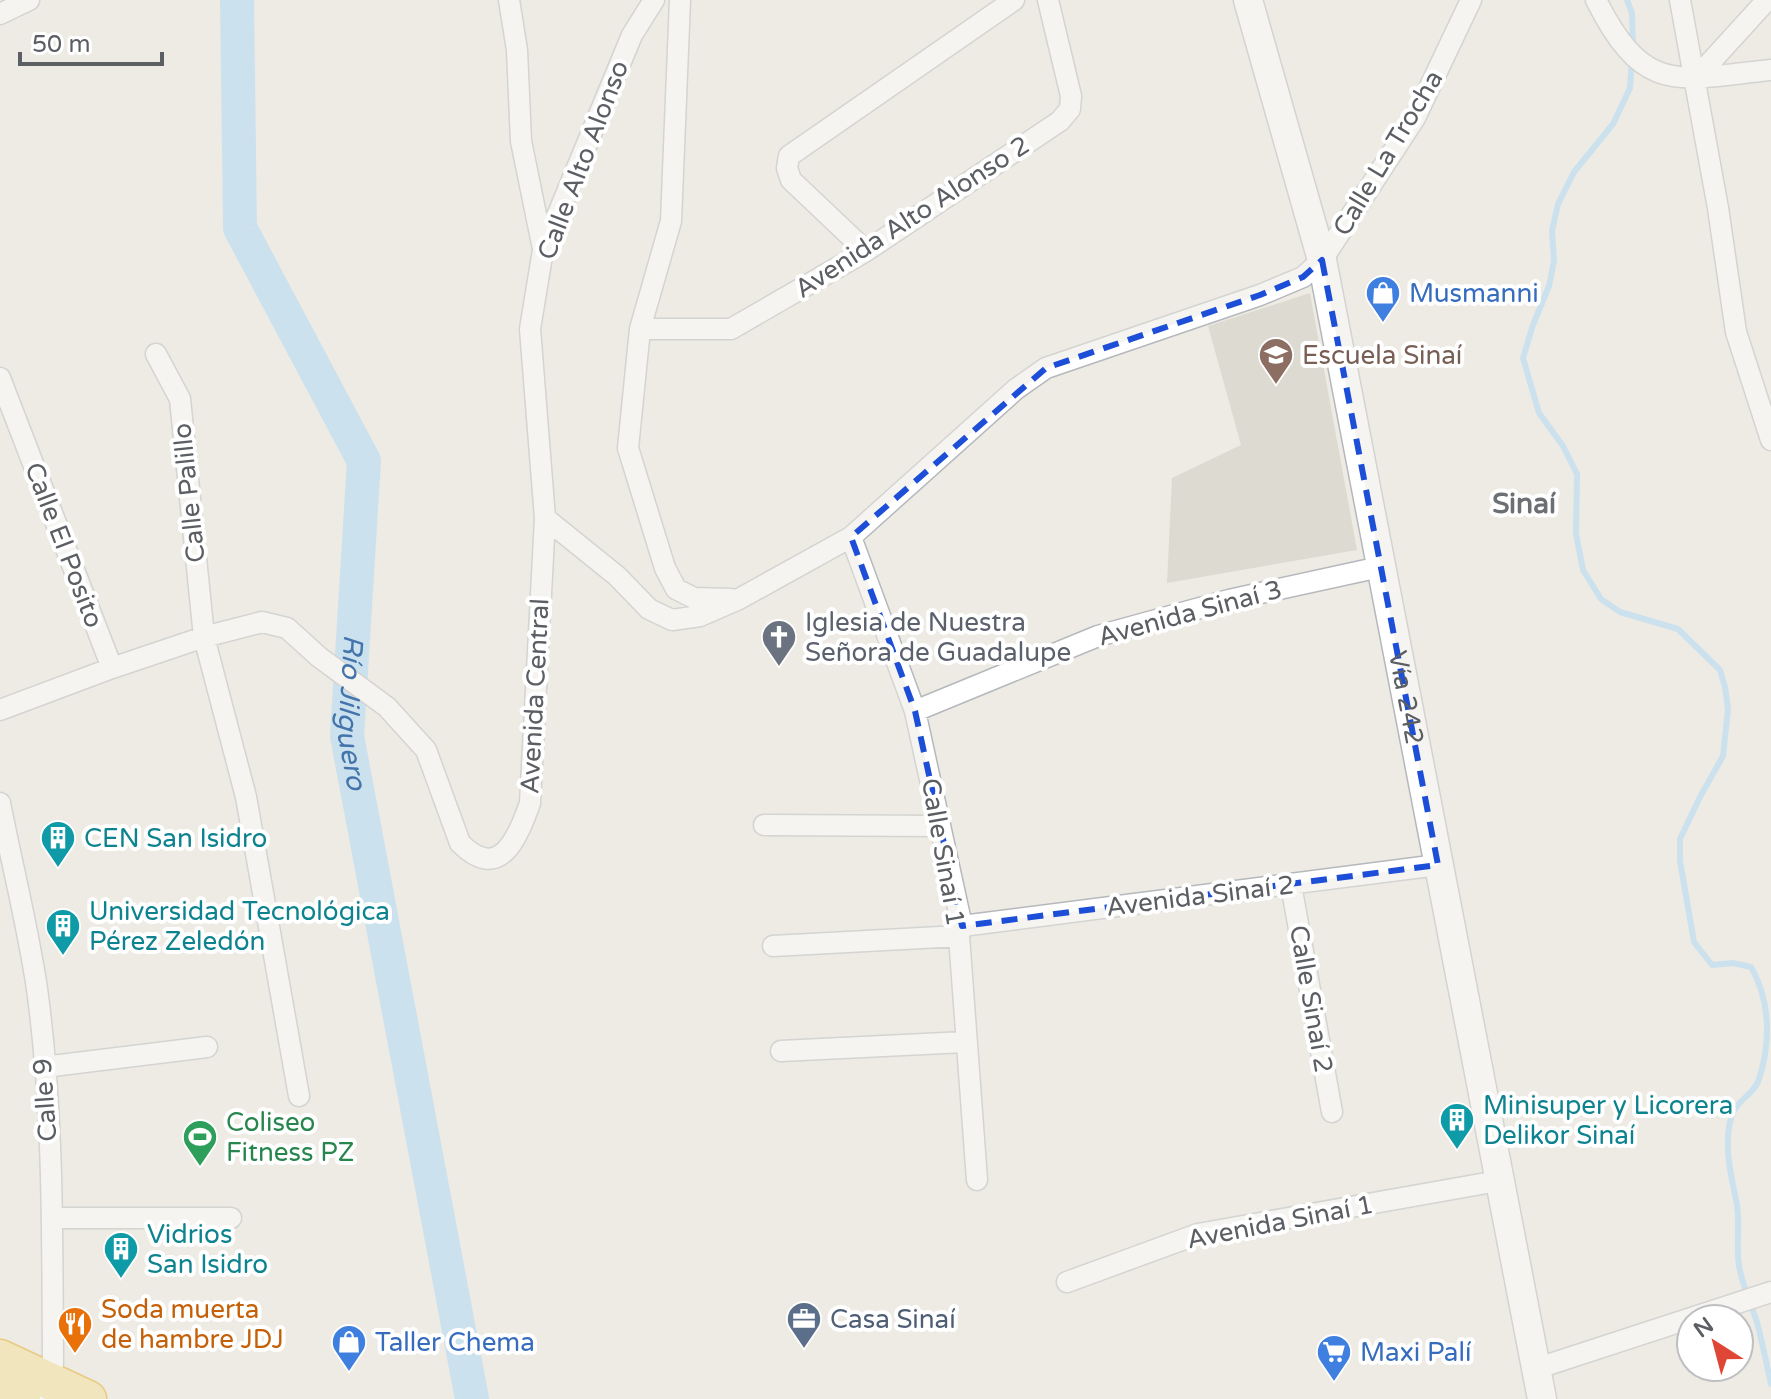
<svg xmlns="http://www.w3.org/2000/svg" width="1771" height="1399" font-family="'Varela Round',sans-serif">
  <style>
    .education { fill: #dddad1 }
    .lines { fill: none; stroke-linecap: round; stroke-linejoin: round }
    .stream { stroke: #a5d4fa; stroke-width: 6 }
    .river { stroke: #a5d4fa; stroke-width: 34 }
    .street-casing { stroke: #b5b8bc; stroke-width: 23 }
    .secondary-casing { stroke: #b4b7bc; stroke-width: 31 }
    .highway-casing { stroke: #e3a30c; stroke-width: 39 }
    .street { stroke: #fff; stroke-width: 20 }
    .secondary { stroke: #fff; stroke-width: 28 }
    .highway { stroke: #f7de90; stroke-width: 36 }
    .marked { fill: none; stroke: #1d4ed8; stroke-width: 6; stroke-dasharray: 16 10; stroke-linejoin: round }
    .labels { text-anchor: middle; dominant-baseline: central; stroke-width: 8; stroke-linejoin: round; paint-order: stroke }
    .street-label { font-size: 26px; fill: #5b5e63; stroke: #fff }
    .shop-label { font-size: 26px; fill: #366cbe; stroke: #fff; text-anchor: start }
    .education-label { font-size: 26px; fill: #785e54; stroke: #fff; text-anchor: start }
    .worship-label { font-size: 26px; fill: #5b616d; stroke: #fff; text-anchor: start }
    .culture-label { font-size: 26px; fill: #0d838f; stroke: #fff; text-anchor: start }
    .leisure-label { font-size: 26px; fill: #27864d; stroke: #fff; text-anchor: start }
    .food-label { font-size: 26px; fill: #c56008; stroke: #fff; text-anchor: start }
    .service-label { font-size: 26px; fill: #4e5e75; stroke: #fff; text-anchor: start }
    .neighbourhood-label { font-size: 28px; font-weight: bold; fill: #6c7074; stroke: #fff }
    .water-label { font-size: 28px; font-style: italic; fill: #4374ab; stroke: #fff }
  </style>
  <rect width="100%" height="100%" fill="#edebe3"/>
  <path class="education" d="M1310,293L1357,550L1167,583L1172,478L1241,445L1208,326Z"/>
  <g class="lines">
    <path class="stream" d="M1627,0L1632,13L1633,47
      M1632,59L1630,88L1613,124L1574,172L1558,204L1552,231L1554,261L1549,286L1533,325L1523,358L1539,413L1563,446L1577,474L1576,534L1583,570L1601,599L1620,612L1678,629L1720,670L1725,687L1728,709L1723,756L1700,797L1680,839V861L1694,942L1712,965L1733,963L1751,967C1771,1002 1771,1044 1758,1082C1748,1101 1734,1098 1729,1127C1725,1154 1732,1179 1737,1205C1740,1226 1736,1246 1739,1266C1742,1284 1750,1302 1756,1319C1762,1340 1766,1362 1771,1384"/>
    <path class="river" id="s1" d="M237,0L240,228L364,461L347,736L472,1399"/>
    <defs>
      <path id="street" d="M509,0L517,50L521,141L543,249
        M680,0L671,221L640,329L628,448L665,568L676,589L694,598L731,599
        M1596,0C1645,97 1677,79 1771,70
        M1680,0L1718,208L1736,332L1771,440
        M0,14L29,0
        M1696,78L1767,0
        M866,251L791,180L787,168L789,156L1014,0
        M640,329H731L866,251L1060,121L1070,109L1071,96L1048,0
        M156,354L180,399L204,637L246,797L299,1096
        M0,378L112,668
        M545,518L617,576L649,609L672,620L700,616L739,599L851,537L1016,389L1046,368L1260,295L1303,277L1322,260L1415,118L1471,0
        M851,537L915,711L962,926L959,936L977,1180
        M0,710L112,668L204,637L262,622L287,628L319,657L387,707L426,750L460,843C499,883 518,838 530,803L545,518L530,329L543,250L632,35L654,0
        M915,711L1098,636L1229,600L1380,567
        M0,803C12,865 28,927 37,989C54,1112 52,1238 53,1362L51,1383L44,1399
        M764,825L940,826
        M1291,885L1332,1112
        M962,926L1438,865
        M773,946L959,936
        M781,1051L965,1042
        M44,1067L207,1047
        M52,1218H231
        M1067,1282L1198,1234L1498,1181
        M1535,1369L1771,1292"/>
      <g id="secondary">
        <path id="s2" d="M1248,0L1322,260L1542,1399"/>
      </g>
      <path id="highway" d="M0,1358L88,1399
        M0,1389L22,1399"/>
    </defs>
    <use href="#street" class="street-casing"/>
    <use href="#secondary" class="secondary-casing"/>
    <use href="#highway" class="highway-casing"/>
    <use href="#street" class="street"/>
    <use href="#secondary" class="secondary"/>
    <use href="#highway" class="highway"/>
  </g>
  <path d="M0 0H1771V1399H0ZM1322,260L1438,865L962,926L915,711L851,537L1046,368L1260,295L1303,277Z" fill="#edebe3" fill-opacity=".55" fill-rule="evenodd"/>
  <path class="marked" d="M1322,260L1438,865L962,926L915,711L851,537L1046,368L1260,295L1303,277Z"/>
  <defs>
    <symbol id="shop-pin" viewBox="-11 -11 22 30"><path d="M0 17L-7.5 6A9.5 9.5 0 1 1 7.5 6Z" fill="#3f7fe0" stroke="#fff"/><path d="M-5-2.5h2.3a2.7 3.5 0 0 1 5.4 0H5L5.5 6h-11ZM-1.5-2.5h3a1.5 2.3 0 0 0-3 0Z" fill="#fff"/></symbol>
    <symbol id="school-pin" viewBox="-11 -11 22 30"><path d="M0 17L-7.5 6A9.5 9.5 0 1 1 7.5 6Z" fill="#8d6e63" stroke="#fff"/><path d="M0-5L7-2L0 1L-7-2ZM-4 1L0 2.5L4 1V4Q0 6-4 4Z" fill="#fff"/></symbol>
    <symbol id="church-pin" viewBox="-11 -11 22 30"><path d="M0 17L-7.5 6A9.5 9.5 0 1 1 7.5 6Z" fill="#6b7280" stroke="#fff"/><path d="M-1.2-6h2.4v3.5h3.3v2.4h-3.3V6h-2.4V-.1h-3.3v-2.4h3.3Z" fill="#fff"/></symbol>
    <symbol id="building-pin" viewBox="-11 -11 22 30"><path d="M0 17L-7.5 6A9.5 9.5 0 1 1 7.5 6Z" fill="#0f9aa8" stroke="#fff"/><path d="M-4-6H4V6H1V3H-1V6H-4ZM-2.5-4.3h1.7v1.8h-1.7ZM.8-4.3h1.7v1.8H.8ZM-2.5-1h1.7V.8h-1.7ZM.8-1h1.7V.8H.8Z" fill="#fff"/></symbol>
    <symbol id="stadium-pin" viewBox="-11 -11 22 30"><path d="M0 17L-7.5 6A9.5 9.5 0 1 1 7.5 6Z" fill="#2e9e5b" stroke="#fff"/><path d="M0-5a6.5 5 0 1 0 0 10a6.5 5 0 1 0 0-10ZM-3.5-1.8h7v3.6h-7Z" fill="#fff"/></symbol>
    <symbol id="office-pin" viewBox="-11 -11 22 30"><path d="M0 17L-7.5 6A9.5 9.5 0 1 1 7.5 6Z" fill="#5c6f8a" stroke="#fff"/><path d="M-6-3h4V-5.5h4V-3h4V5H-6ZM-1-4.5V-3h2v-1.5ZM-6 0V1H6V0Z" fill="#fff"/></symbol>
    <symbol id="restaurant-pin" viewBox="-11 -11 22 30"><path d="M0 17L-7.5 6A9.5 9.5 0 1 1 7.5 6Z" fill="#e8710a" stroke="#fff"/><path d="M-5-6h1v4h1v-4h1v4h1v-4h1v5L-1.5 .5V6h-2V.5L-5-1ZM5-6V6H3V1.5H1.5Q1.5-4 5-6Z" fill="#fff"/></symbol>
    <symbol id="supermarket-pin" viewBox="-11 -11 22 30"><path d="M0 17L-7.5 6A9.5 9.5 0 1 1 7.5 6Z" fill="#3f7fe0" stroke="#fff"/><path d="M-6-5.5h2.5l.6 2H6L4.5 2H-2.5L-4.4-4H-6ZM-1.5 3.2a1.3 1.3 0 1 0 .1 0ZM3 3.2a1.3 1.3 0 1 0 .1 0Z" fill="#fff"/></symbol>
  </defs>
  <g fill-rule="evenodd">
    <use href="#shop-pin" x="1363" y="273" width="40" height="54"/>
    <use href="#school-pin" x="1256" y="335" width="40" height="54"/>
    <use href="#church-pin" x="759" y="617" width="40" height="54"/>
    <use href="#building-pin" x="38" y="818" width="40" height="54"/>
    <use href="#building-pin" x="43" y="906" width="40" height="54"/>
    <use href="#building-pin" x="1437" y="1100" width="40" height="54"/>
    <use href="#stadium-pin" x="180" y="1117" width="40" height="54"/>
    <use href="#building-pin" x="101" y="1229" width="40" height="54"/>
    <use href="#office-pin" x="784" y="1299" width="40" height="54"/>
    <use href="#restaurant-pin" x="55" y="1304" width="40" height="54"/>
    <use href="#shop-pin" x="329" y="1322" width="40" height="54"/>
    <use href="#supermarket-pin" x="1314" y="1332" width="40" height="54"/>
  </g>
  <g class="labels">
    <g class="street-label">
      <text transform="translate(1388 153) rotate(-59)">Calle La Trocha</text>
      <text transform="translate(583 160) rotate(-69)">Calle Alto Alonso</text>
      <text transform="translate(912 217) rotate(-33)">Avenida Alto Alonso 2</text>
      <text transform="translate(189 493) rotate(-96)">Calle Palillo</text>
      <text transform="translate(64 545) rotate(69)">Calle El Posito</text>
      <text transform="translate(1190 613) rotate(-15)">Avenida Sinaí 3</text>
      <text transform="translate(535 696) rotate(-87)">Avenida Central</text>
      <text stroke="none"><textPath href="#s2" startOffset="716">Vía 242</textPath></text>
      <text transform="translate(943 852) rotate(80)">Calle Sinaí 1</text>
      <text transform="translate(1200 896) rotate(-7)">Avenida Sinaí 2</text>
      <text transform="translate(1311 999) rotate(80)">Calle Sinaí 2</text>
      <text transform="translate(45 1100) rotate(-94)">Calle 9</text>
      <text transform="translate(1280 1222) rotate(-11)">Avenida Sinaí 1</text>
    </g>
    <g class="shop-label">
      <text x="1409" y="293">Musmanni</text>
      <text x="375" y="1342">Taller Chema</text>
      <text x="1360" y="1352">Maxi Palí</text>
    </g>
    <g class="education-label">
      <text x="1302" y="355">Escuela Sinaí</text>
    </g>
    <g class="worship-label">
      <text x="805" y="622">Iglesia de Nuestra<tspan x="805" dy="30">Señora de Guadalupe</tspan></text>
    </g>
    <g class="culture-label">
      <text x="84" y="838">CEN San Isidro</text>
      <text x="89" y="911">Universidad Tecnológica<tspan x="89" dy="30">Pérez Zeledón</tspan></text>
      <text x="1483" y="1105">Minisuper y Licorera<tspan x="1483" dy="30">Delikor Sinaí</tspan></text>
      <text x="147" y="1234">Vidrios<tspan x="147" dy="30">San Isidro</tspan></text>
    </g>
    <g class="leisure-label">
      <text x="226" y="1122">Coliseo<tspan x="226" dy="30">Fitness PZ</tspan></text>
    </g>
    <g class="food-label">
      <text x="101" y="1309">Soda muerta<tspan x="101" dy="30">de hambre JDJ</tspan></text>
    </g>
    <g class="service-label">
      <text x="830" y="1319">Casa Sinaí</text>
    </g>
    <g class="neighbourhood-label">
      <text x="1524" y="504">Sinaí</text>
    </g>
    <g class="water-label">
      <text stroke="none"><textPath href="#s1" startOffset="744">Río Jilguero</textPath></text>
    </g>
  </g>
  <g transform="translate(1715 1343) rotate(324)"><circle r="38" fill="#ffffff" stroke="#bdbfc1" stroke-width="2"/>
  <path d="M0-6L14 30L0 20L-14 30Z" fill="#df4636"/>
  <text y="-12" font-size="22" font-weight="bold" text-anchor="middle" fill="#5b5e63">N</text>
  </g>
  <path d="M20 52v12h142v-12" fill="none" stroke="#5b5e63" stroke-width="4"/>
  <text x="32" y="52" font-size="24" fill="#5b5e63" stroke="#ffffff" stroke-width="6" paint-order="stroke">50 m</text>
</svg>
